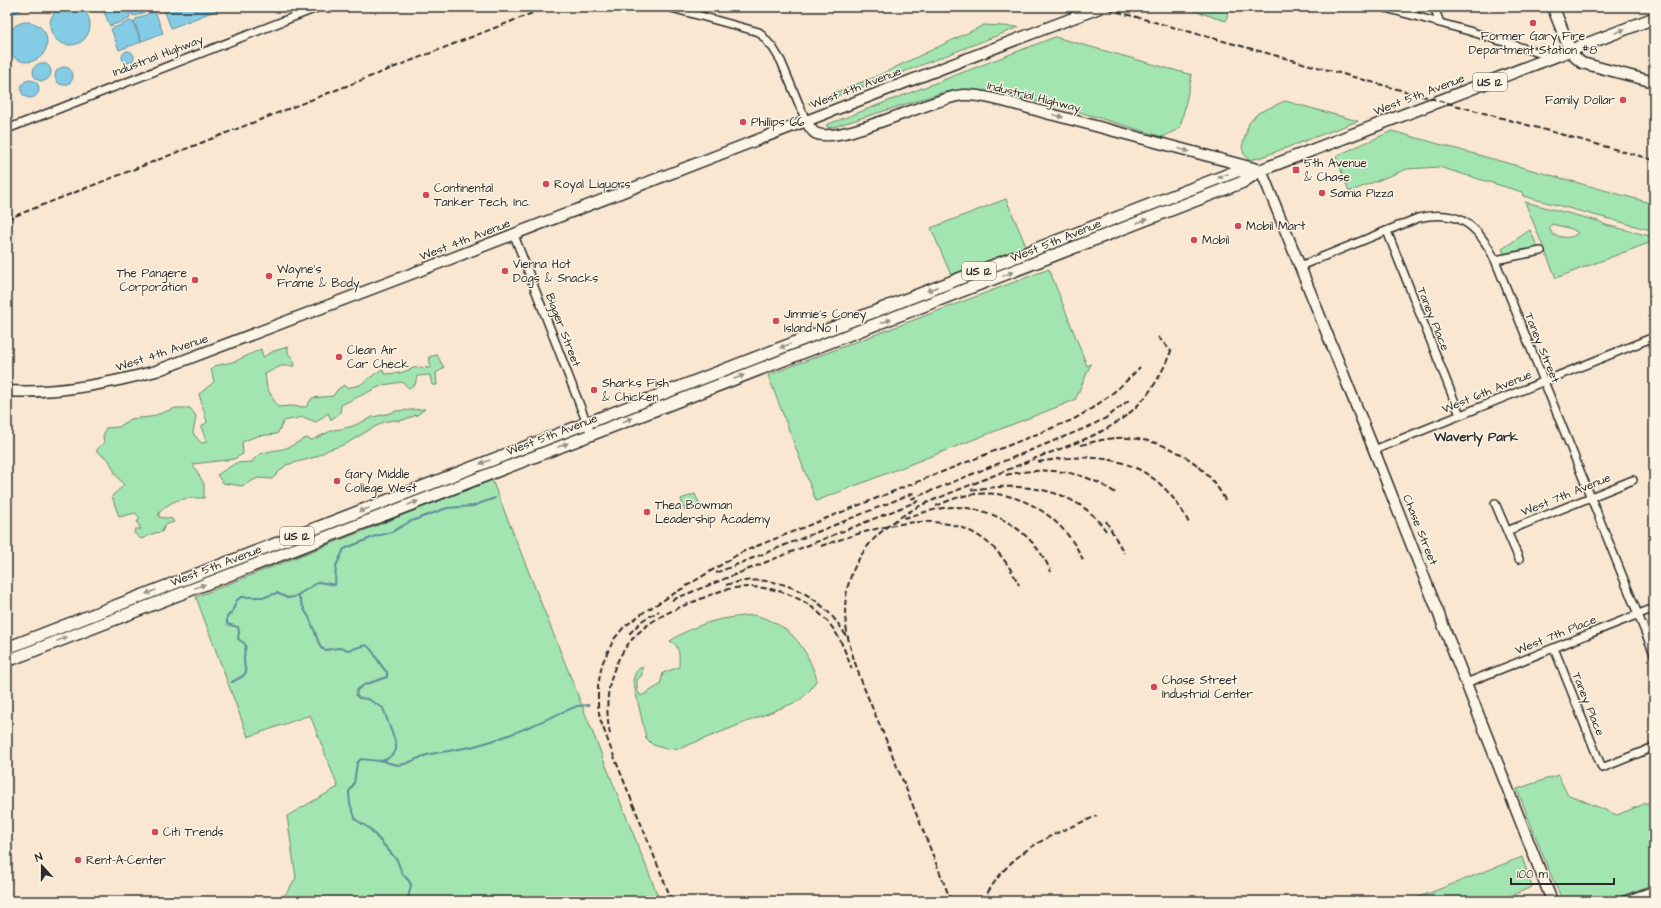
<svg xmlns="http://www.w3.org/2000/svg" width="1661" height="908" font-family="'Architects Daughter',sans-serif">
  <style>
    .green { fill: #a3e5b0; stroke: #67886e; fill-rule: evenodd }
    .water { fill: #84cce5; stroke: #608c9b }
    .lines { fill: none; stroke-linecap: round; stroke-linejoin: round }
    .stream { stroke: #608c9b; stroke-width: 2 }
    .street-casing { stroke: #2b2b2b; stroke-width: 10 }
    .secondary-casing { stroke: #2b2b2b; stroke-width: 13 }
    .primary-casing { stroke: #2b2b2b; stroke-width: 14 }
    .street { stroke: #fcf5e5; stroke-width: 7 }
    .secondary { stroke: #fcf5e5; stroke-width: 10 }
    .primary { stroke: #fcf5e5; stroke-width: 11 }
    .rail { stroke: #2b2b2b; stroke-width: 2; stroke-dasharray: 6 3; stroke-linecap: butt }
    .secondary-bridge-casing { stroke: #2b2b2b; stroke-width: 13; stroke-linecap: butt }
    .secondary-bridge { stroke: #fcf5e5; stroke-width: 10 }
    .oneway { fill: #949088 }
    .poi-dot { fill: #d1495b; stroke: #fcf5e5; stroke-width: 1.5 }
    .labels { text-anchor: middle; dominant-baseline: central; stroke-width: 3; stroke-linejoin: round; paint-order: stroke }
    .shield { fill: #fcf5e5; stroke: #6a6863; stroke-width: 1 }
    .shield-label { font-size: 11px; font-weight: bold; fill: #2b2b2b }
    .poi-label { font-size: 12px; fill: #2b2b2b; stroke: #fcf5e5; text-anchor: start }
    .street-label { font-size: 12px; fill: #2b2b2b; stroke: #fcf5e5 }
    .neighbourhood-label { font-size: 13px; font-weight: bold; fill: #2b2b2b; stroke: #fcf5e5 }
  </style>
  <rect width="100%" height="100%" fill="#f9e7d1"/>
  <filter id="ink" filterUnits="userSpaceOnUse"><feTurbulence type="fractalNoise" baseFrequency=".025" numOctaves="2"/><feDisplacementMap in="SourceGraphic" scale="8" xChannelSelector="R" yChannelSelector="G"/><feConvolveMatrix kernelMatrix="1 2 1 2 8 2 1 2 1" color-interpolation-filters="sRGB"/></filter>
  <g filter="url(#ink)">
    <path class="green" d="M1182,7H1229L1226,21Z
      M984,25L1019,27L906,71L812,105L808,103L875,77Z
      M1055,37L1192,75L1180,128L1163,137L1076,111L1005,94L976,91L944,92L833,127L828,128L826,125Z
      M1285,101L1358,121L1259,158L1249,160L1244,154L1242,147L1249,123L1258,113Z
      M1392,131L1654,204V231L1523,196L1522,192L1439,167L1407,169L1349,192L1336,156Z
      M1006,199L1026,246L951,275L931,228Z
      M1525,202L1598,221L1606,225L1654,237V241L1556,278ZM1552,224L1572,229L1578,233C1570,240 1562,237 1553,235L1549,228Z
      M1530,230L1538,248L1505,255L1502,249Z
      M1049,269L1087,366L1091,364L1075,400L816,501L768,375Z
      M288,347V353L293,359L294,366H281L265,374L267,388L278,407L290,406L306,407L312,398L333,396L337,390L344,385L346,388L360,385L382,369L385,374L400,373L416,367L431,368L429,357L437,355L444,368L436,373L437,385H432L430,375L417,376L415,385L409,388L402,382L383,385L341,405L340,413L331,420L328,413L316,422L303,417L284,421L277,434L257,436L242,442L243,454L234,459L193,464L204,484V498C184,498 173,498 159,513V517L172,519L174,522L165,525L162,532L155,533L141,539L134,533L135,529H141L137,522L140,518L135,513L119,517L112,496L124,485L116,475L109,460L96,451L104,442L103,436L106,428L119,427L130,419L150,417L176,408H190L196,416L193,433L201,443L207,442L201,427L207,422L199,394L214,382L211,369L215,366L236,361L261,349L263,357L274,351Z
      M425,409L417,415L400,421L393,420L384,422L369,430L346,444L328,450L316,457L286,465L272,479L258,478L242,486L223,483L217,475L236,463L252,462C259,449 277,452 289,447C295,444 300,441 306,438L312,440L333,430L341,429L353,426L373,417L391,413L396,411Z
      M492,480L660,901H281L296,878L287,816L338,787L310,715L248,737L196,597Z
      M695,494L700,505L685,511L681,499Z
      M754,615C790,624 805,645 817,679L810,690L799,701L681,748L666,749L653,745L646,738L633,680L636,672L642,666V675L637,680V690L641,696L660,685L663,673L679,667C679,656 681,646 670,641C699,622 720,618 754,615Z
      M1558,775L1567,794L1617,815L1654,800V884L1608,901H1563L1549,871L1517,789Z
      M1522,857L1532,887L1497,901H1409Z"/>
    <path class="water" d="M50 25a20 20 0 1 1 40 0a20 20 0 1 1-40 0Z
      M7,7H24C19,12 13,14 7,14Z
      M102,7H127L130,16L129,19L110,26Z
      M129,7H153L154,9L135,16L132,15Z
      M163,7H225L171,28Z
      M155,11L163,33L142,41L134,22L136,19Z
      M130,21L133,22L141,42L119,50L111,29Z
      M7 42a20 20 0 1 1 40 0a20 20 0 1 1-40 0Z
      M122 57a6 6 0 1 1 12 0a6 6 0 1 1-12 0Z
      M33 72a9 9 0 1 1 18 0a9 9 0 1 1-18 0Z
      M55 76a9 9 0 1 1 18 0a9 9 0 1 1-18 0Z
      M21 89a9 9 0 1 1 18 0a9 9 0 1 1-18 0Z"/>
    <g class="lines">
      <path class="stream" d="M298,595L305,611L309,617L321,648L325,650L339,648L349,650L366,645C375,650 378,665 387,672V677L364,685L357,690L356,695L359,698L368,699L383,708L396,744V750C384,766 378,760 361,759L357,763L354,783L349,792L350,804L356,820L369,828L397,860L402,873L409,881L411,885L408,898L410,901
        M232,682L243,676L246,672C243,663 243,656 246,646L244,643L238,639L239,632L238,627L227,624V617L232,612L237,600L241,597H265L277,593L288,598L294,597L319,582L335,585L336,566L344,549L376,536L392,532L409,522L447,508L473,506L495,498
        M384,761C406,770 407,761 427,755C443,751 461,750 478,745C512,736 544,720 577,706L589,705"/>
      <defs>
        <path id="street" d="M668,7L759,32L773,48L781,61L806,121
          M1382,7L1469,31L1552,57
          M1434,7L1440,23
          M7,129L319,7
          M1387,231L1460,415
          M514,235L591,434
          M1495,260L1541,251
          M1300,266L1418,218C1459,209 1478,225 1495,260L1654,654
          M1374,450L1654,337
          M1495,503L1519,559
          M1507,531L1633,480
          M1554,648L1602,768L1654,747
          M1466,683L1654,608
          M1623,901L1654,890"/>
        <path id="secondary" d="M1570,50L1576,58L1582,63L1654,82
          M806,121C809,126 811,130 815,133C839,146 931,98 963,95C987,94 1030,109 1054,115C1123,133 1192,152 1261,170L1374,450L1552,901
          M7,391C57,394 108,384 156,371L437,264L1028,35"/>
        <path id="primary" d="M1553,7L1570,50
          M7,648L1237,171L1261,170
          M7,661L1243,182L1261,170L1654,18"/>
      </defs>
      <use href="#street" class="street-casing"/>
      <use href="#secondary" class="secondary-casing"/>
      <use href="#primary" class="primary-casing"/>
      <use href="#street" class="street"/>
      <use href="#secondary" class="secondary"/>
      <use href="#primary" class="primary"/>
      <path class="rail" d="M1100,7L1654,160
        M7,219L548,7
        M1081,445C1096,441 1112,437 1127,438C1168,440 1208,464 1226,502
        M1038,462C1105,450 1157,459 1190,525
        M1006,475C1046,466 1084,470 1117,494
        M971,490C1019,482 1076,486 1106,531
        M911,499L1088,427L1106,418L1129,400
        M936,506C945,502 955,498 964,496C1014,484 1063,515 1083,560
        M904,518C919,514 936,508 952,507C995,507 1034,532 1051,572
        M1106,521L1124,553
        M821,546C897,520 976,495 1019,585
        M716,573L916,492
        M726,585C774,570 822,593 846,636
        M672,600L918,501
        M629,634L643,620L659,611
        M610,734C601,689 615,645 655,620C666,613 678,608 690,603C702,599 713,593 724,590C766,580 813,596 836,633C843,644 847,657 852,669
        M672,901L611,749L600,719L598,706V686L602,664L614,639L624,627L644,612L742,552L1072,420C1098,406 1120,389 1140,367
        M951,901C931,850 910,798 889,747C875,713 858,678 849,642C833,575 868,530 926,503C963,488 1000,473 1036,458C1072,444 1111,433 1138,405C1153,390 1163,371 1171,351L1158,337
        M983,901C1010,850 1046,837 1097,816"/>
      <defs>
        <path id="secondary-bridge" d="M1028,35L1102,7"/>
      </defs>
      <use href="#secondary-bridge" class="secondary-bridge-casing"/>
      <use href="#secondary-bridge" class="secondary-bridge"/>
    </g>
    <defs><path id="oneway-solid" d="M-6-.8H1V-3.2L6.5 0L1 3.2V.8H-6Z"/></defs>
    <g class="oneway">
      <use href="#oneway-solid" transform="translate(1620 31) rotate(-21)"/>
      <use href="#oneway-solid" transform="translate(1058 116) rotate(15)"/>
      <use href="#oneway-solid" transform="translate(1184 150) rotate(15)"/>
      <use href="#oneway-solid" transform="translate(1223 176) rotate(159)"/>
      <use href="#oneway-solid" transform="translate(1142 221) rotate(-21)"/>
      <use href="#oneway-solid" transform="translate(1008 274) rotate(-22)"/>
      <use href="#oneway-solid" transform="translate(932 289) rotate(159)"/>
      <use href="#oneway-solid" transform="translate(886 321) rotate(-21)"/>
      <use href="#oneway-solid" transform="translate(785 346) rotate(159)"/>
      <use href="#oneway-solid" transform="translate(739 377) rotate(-21)"/>
      <use href="#oneway-solid" transform="translate(627 420) rotate(-21)"/>
      <use href="#oneway-solid" transform="translate(563 445) rotate(-21)"/>
      <use href="#oneway-solid" transform="translate(485 462) rotate(159)"/>
      <use href="#oneway-solid" transform="translate(413 503) rotate(-21)"/>
      <use href="#oneway-solid" transform="translate(364 510) rotate(159)"/>
      <use href="#oneway-solid" transform="translate(200 586) rotate(-21)"/>
      <use href="#oneway-solid" transform="translate(151 592) rotate(159)"/>
      <use href="#oneway-solid" transform="translate(62 639) rotate(-21)"/>
    </g>
  </g>
  <g class="poi-dot">
    <circle cx="1533" cy="23" r="4"/>
    <circle cx="1623" cy="100" r="4"/>
    <circle cx="743" cy="122" r="4"/>
    <rect x="1292" y="166" width="8" height="8" rx="2"/>
    <circle cx="546" cy="184" r="4"/>
    <circle cx="1322" cy="193" r="4"/>
    <circle cx="426" cy="195" r="4"/>
    <circle cx="1238" cy="226" r="4"/>
    <circle cx="1194" cy="240" r="4"/>
    <circle cx="505" cy="271" r="4"/>
    <circle cx="269" cy="276" r="4"/>
    <circle cx="195" cy="280" r="4"/>
    <circle cx="776" cy="321" r="4"/>
    <circle cx="339" cy="357" r="4"/>
    <circle cx="594" cy="390" r="4"/>
    <circle cx="337" cy="481" r="4"/>
    <circle cx="647" cy="512" r="4"/>
    <circle cx="1154" cy="687" r="4"/>
    <circle cx="155" cy="832" r="4"/>
    <circle cx="78" cy="860" r="4"/>
  </g>
  <g class="labels">
    <g class="shield">
      <rect x="1473" y="73" width="34" height="18" rx="3"/>
      <rect x="962" y="262" width="34" height="18" rx="3"/>
      <rect x="280" y="527" width="34" height="18" rx="3"/>
    </g>
    <g class="shield-label">
      <text x="1490" y="82">US 12</text>
      <text x="979" y="271">US 12</text>
      <text x="297" y="536">US 12</text>
    </g>
    <g class="poi-label">
      <text x="1533" y="36" text-anchor="middle">Former Gary Fire<tspan x="1533" dy="14">Department Station #8</tspan></text>
      <text x="1615" y="100" text-anchor="end">Family Dollar</text>
      <text x="751" y="122">Phillips 66</text>
      <text x="1304" y="163">5th Avenue<tspan x="1304" dy="14">&amp; Chase</tspan></text>
      <text x="554" y="184">Royal Liquors</text>
      <text x="434" y="188">Continental<tspan x="434" dy="14">Tanker Tech, Inc.</tspan></text>
      <text x="1330" y="193">Samia Pizza</text>
      <text x="1246" y="226">Mobil Mart</text>
      <text x="1202" y="240">Mobil</text>
      <text x="513" y="264">Vienna Hot<tspan x="513" dy="14">Dogs &amp; Snacks</tspan></text>
      <text x="277" y="269">Wayne’s<tspan x="277" dy="14">Frame &amp; Body</tspan></text>
      <text x="187" y="273" text-anchor="end">The Pangere<tspan x="187" dy="14">Corporation</tspan></text>
      <text x="784" y="314">Jimmie's Coney<tspan x="784" dy="14">Island No 1</tspan></text>
      <text x="347" y="350">Clean Air<tspan x="347" dy="14">Car Check</tspan></text>
      <text x="602" y="383">Sharks Fish<tspan x="602" dy="14">&amp; Chicken</tspan></text>
      <text x="345" y="474">Gary Middle<tspan x="345" dy="14">College West</tspan></text>
      <text x="655" y="505">Thea Bowman<tspan x="655" dy="14">Leadership Academy</tspan></text>
      <text x="1162" y="680">Chase Street<tspan x="1162" dy="14">Industrial Center</tspan></text>
      <text x="163" y="832">Citi Trends</text>
      <text x="86" y="860">Rent-A-Center</text>
    </g>
    <g class="street-label">
      <text transform="translate(158 56) rotate(-21)">Industrial Highway</text>
      <text transform="translate(856 88) rotate(-21)">West 4th Avenue</text>
      <text transform="translate(1419 95) rotate(-21)">West 5th Avenue</text>
      <text transform="translate(1034 97) rotate(14)">Industrial Highway</text>
      <text transform="translate(465 240) rotate(-21)">West 4th Avenue</text>
      <text transform="translate(1056 241) rotate(-22)">West 5th Avenue</text>
      <text transform="translate(1433 319) rotate(68)">Taney Place</text>
      <text transform="translate(563 330) rotate(69)">Bigger Street</text>
      <text transform="translate(1542 348) rotate(68)">Taney Street</text>
      <text transform="translate(162 353) rotate(-18)">West 4th Avenue</text>
      <text transform="translate(1487 392) rotate(-22)">West 6th Avenue</text>
      <text transform="translate(552 435) rotate(-21)">West 5th Avenue</text>
      <text transform="translate(1566 495) rotate(-22)">West 7th Avenue</text>
      <text transform="translate(1420 530) rotate(68)">Chase Street</text>
      <text transform="translate(216 566) rotate(-21)">West 5th Avenue</text>
      <text transform="translate(1556 635) rotate(-22)">West 7th Place</text>
      <text transform="translate(1588 704) rotate(68)">Taney Place</text>
    </g>
    <g class="neighbourhood-label">
      <text x="1476" y="437">Waverly Park</text>
    </g>
  </g>
  <rect width="1661" height="908" fill="none" stroke="#fcf5e5" stroke-width="24"/>
  <rect x="12" y="12" width="1637" height="884" fill="none" stroke="#2b2b2b" stroke-width="1.5" filter="url(#ink)"/>
  <g transform="translate(42 866) rotate(339)" stroke="#fcf5e5" stroke-width="3" paint-order="stroke">
  <path d="M0-3L7 15L0 10L-7 15Z" fill="#2b2b2b"/>
  <text y="-6" font-size="11" font-weight="bold" text-anchor="middle" fill="#2b2b2b">N</text>
  </g>
  <path d="M1511 878v6h103v-6" fill="none" stroke="#2b2b2b" stroke-width="2"/>
  <text x="1517" y="878" font-size="12" fill="#2b2b2b" stroke="#fcf5e5" stroke-width="3" paint-order="stroke">100 m</text>
</svg>
